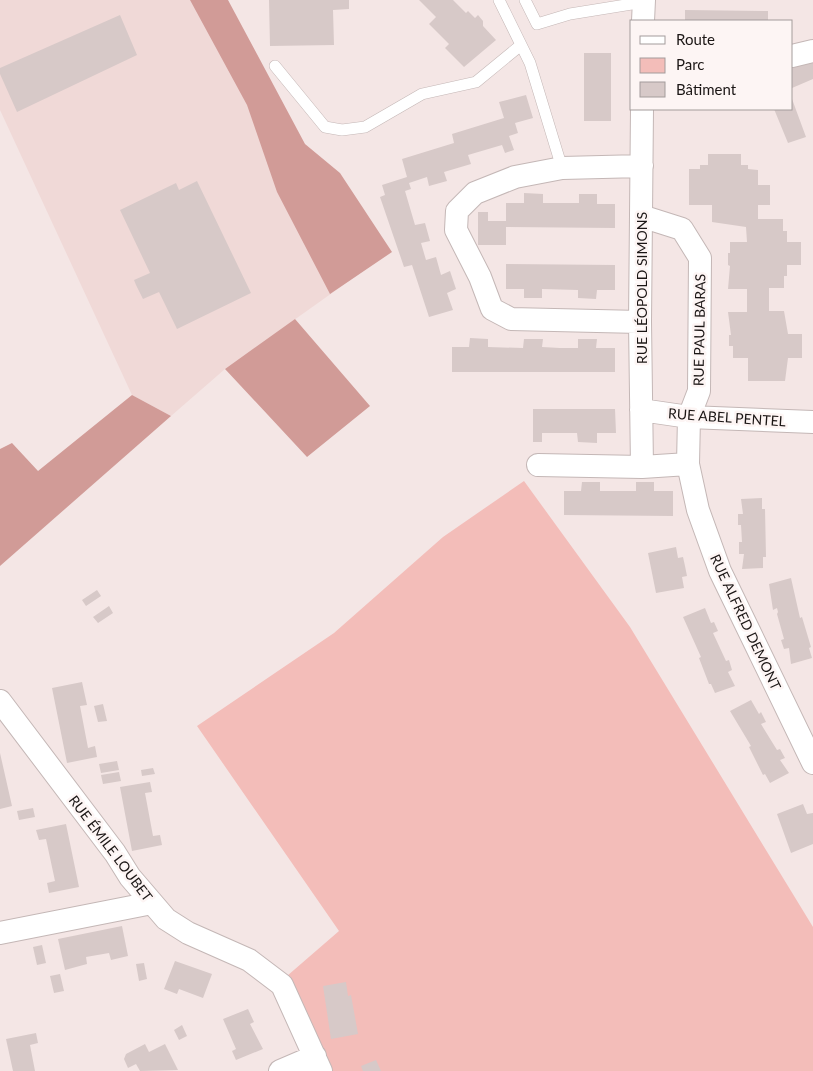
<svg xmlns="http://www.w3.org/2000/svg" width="813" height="1071" font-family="Lato,sans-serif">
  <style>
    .built { fill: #f0d9d7 }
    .green { fill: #f3bdb9 }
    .forest { fill: #d19b97 }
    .building { fill: #d7c9c8 }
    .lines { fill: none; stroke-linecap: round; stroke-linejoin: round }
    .service-casing { stroke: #c4b7b6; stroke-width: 12 }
    .minor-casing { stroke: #c4b7b6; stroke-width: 24 }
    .service { stroke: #fff; stroke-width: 11 }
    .minor { stroke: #fff; stroke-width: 22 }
    .labels { text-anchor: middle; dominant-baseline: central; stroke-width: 5; stroke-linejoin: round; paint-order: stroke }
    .street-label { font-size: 14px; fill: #1b1615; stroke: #fdf5f4 }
  </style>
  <rect width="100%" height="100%" fill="#f4e6e5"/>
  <path class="built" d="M0,0H216L370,266L225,369L171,416L132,395L0,110Z"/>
  <path class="green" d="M524,481L630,627L813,927V1071H329L287,976L339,931L197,726L334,633L443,537Z"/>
  <path class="forest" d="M190,0H228L305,144L340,173L392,252L330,294L277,192L247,105Z
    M295,319L370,406L307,457L225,369Z
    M132,395L171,416L0,566V449L12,443L38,471Z"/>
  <path class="building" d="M269,0H349V9L333,10L334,45L270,46Z
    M419,0H453L466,13L468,11L475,18L478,15L483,21V26L496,40L464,67L445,48L449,44L429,24L436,17Z
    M685,10L768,11V21H685Z
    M120,15L137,55L17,112L0,74V68Z
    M584,53H611V121H584Z
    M813,59V79L792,88V67Z
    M526,95L533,118L515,123L518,133L509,136L514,150L505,153L502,145L468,155L471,164L444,172L447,181L429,186L427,177L409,183L411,189L405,191L415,225L425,223L430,241L421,243L426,260L436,257L441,275L450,271L456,289L447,293L453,310L429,317L412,265L404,267L380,197L385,195L382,185L407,177L402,159L454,143L452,134L504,118L499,102Z
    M792,99L806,137L788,143L774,109H792Z
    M708,154H741V165H748V169L758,170V185H770V205H758V219H783V231H787V242H801V265H787V276H784V288H769V311H784L788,334H802V358H788L785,381H748V358H733V346H729V335H731L728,312H747V289H728L730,266L728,265V253H730V242H747L746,227L712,222V205H689V169H700V165H708Z
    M197,181L251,293L177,329L159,292L143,299L136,285L134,280L150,273L120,210L176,183L179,190Z
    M524,193L543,194V203H579V194H597V204H615V228L506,227V245H478V212H488V221H506V203H524Z
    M506,264L615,265V290H597L596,299L578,298V290L542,289V298H524V289H506Z
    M470,338L488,339V347L523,348L524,339H543L542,347L560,348H578V339H597L596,348H615V372H452V347H469Z
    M533,409H615L616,433H597V443L578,442L577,433H542V442H533Z
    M582,482H600V491H636V482H654V491H673V516L564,515V491H581Z
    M762,498V509H765L766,557H763V568L742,569L744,554H739V542H742L741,525H738V514H743L741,499Z
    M676,547L678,558L683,557L685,566L687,576L682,577L684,588L656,593L648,553Z
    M791,578L800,618L802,617L811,647L809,648L812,658L791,664L789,648L784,649L781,640L784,639L777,614L778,612L777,608L773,610L769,584Z
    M97,590L101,596L86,606L82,600Z
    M109,606L113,613L98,623L93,617Z
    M705,608L711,623L714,622L718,631L713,633L726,661L729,660L732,670L728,672L735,686L715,693L711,684H709L699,658L701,657L683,617Z
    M82,682L87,705L80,706L88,748L95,746L97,757L67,763L52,688Z
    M751,700L759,714L761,712L766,722L761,724L777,750L780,749L785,758L780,760L789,773L770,783L765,774L763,775L749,747L751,746L730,711Z
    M103,704L107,721L98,722L94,706Z
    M0,753L12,806L0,809Z
    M117,761L119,770L101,773L99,764Z
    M153,768L155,774L142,776L141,770Z
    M119,772L121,781L103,784L101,775Z
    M150,782L152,792L145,793L153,836L160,835L162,845L132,851L120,787Z
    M803,804L807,814L813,813V844L791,853L777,814Z
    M33,808L35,817L19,820L17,811Z
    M66,824L79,887L49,893L47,883L55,881L46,839L39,840L36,830Z
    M122,926L128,956L111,960L109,953L86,957L87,964L65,970L58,939Z
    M42,945L46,963L37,965L33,947Z
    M175,961L212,974L203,998L179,989L177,994L164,989Z
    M144,963L147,979L139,981L136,964Z
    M60,974L64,991L54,993L50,976Z
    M346,982L348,996L351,995L358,1034L331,1039L323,986Z
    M248,1009L254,1022L250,1024L263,1049L236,1060L232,1051L236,1049L223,1019Z
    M182,1025L187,1036L179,1040L174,1030Z
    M36,1033L38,1043L30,1045L35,1071H13L6,1039Z
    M145,1044L149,1052L165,1044L178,1070L140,1071L136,1064L128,1068L124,1059L126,1054Z
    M376,1060L381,1071H363L361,1066Z"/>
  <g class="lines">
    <defs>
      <path id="service" d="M499,0L530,63L562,168
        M525,0L537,24L570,14L644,2
        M275,66L325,127L342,130L365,127L422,94L476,82L521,45"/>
      <path id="minor" d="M643,21L644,0
        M792,56L813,51
        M642,109L640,322L642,467
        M641,216L682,229L700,258L699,391L689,417L688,464L698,510L720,571L813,763
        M640,322L511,319L492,309L480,277L456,230L457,211L475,193L515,177L562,168L642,166
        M641,410L689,417L813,422
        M538,465L642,467L688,464
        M0,701L115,853L130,877L166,919L188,933L249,960L282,985L321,1071
        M0,933L152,903
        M280,1071L315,1056"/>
    </defs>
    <use href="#service" class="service-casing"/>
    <use href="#minor" class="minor-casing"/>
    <use href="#service" class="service"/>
    <use href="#minor" class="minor"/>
  </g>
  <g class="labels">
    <g class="street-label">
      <text transform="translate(641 288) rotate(-90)">RUE LÉOPOLD SIMONS</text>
      <text transform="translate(699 330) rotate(-89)">RUE PAUL BARAS</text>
      <text transform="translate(727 417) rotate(4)">RUE ABEL PENTEL</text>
      <text transform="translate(746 622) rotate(65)">RUE ALFRED DEMONT</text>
      <text transform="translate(111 848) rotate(53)">RUE ÉMILE LOUBET</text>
    </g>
  </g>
  <rect x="630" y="20" width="162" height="90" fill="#fdf5f4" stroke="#a39c9b"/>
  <rect x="640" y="36" width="25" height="8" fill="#ffffff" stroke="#a39c9b"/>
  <text x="676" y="45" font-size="15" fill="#1b1615">Route</text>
  <rect x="640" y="58" width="25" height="15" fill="#f3bdb9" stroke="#a39c9b"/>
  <text x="676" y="70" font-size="15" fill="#1b1615">Parc</text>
  <rect x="640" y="82" width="25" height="15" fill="#d7c9c8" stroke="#a39c9b"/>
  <text x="676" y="95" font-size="15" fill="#1b1615">Bâtiment</text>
</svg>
